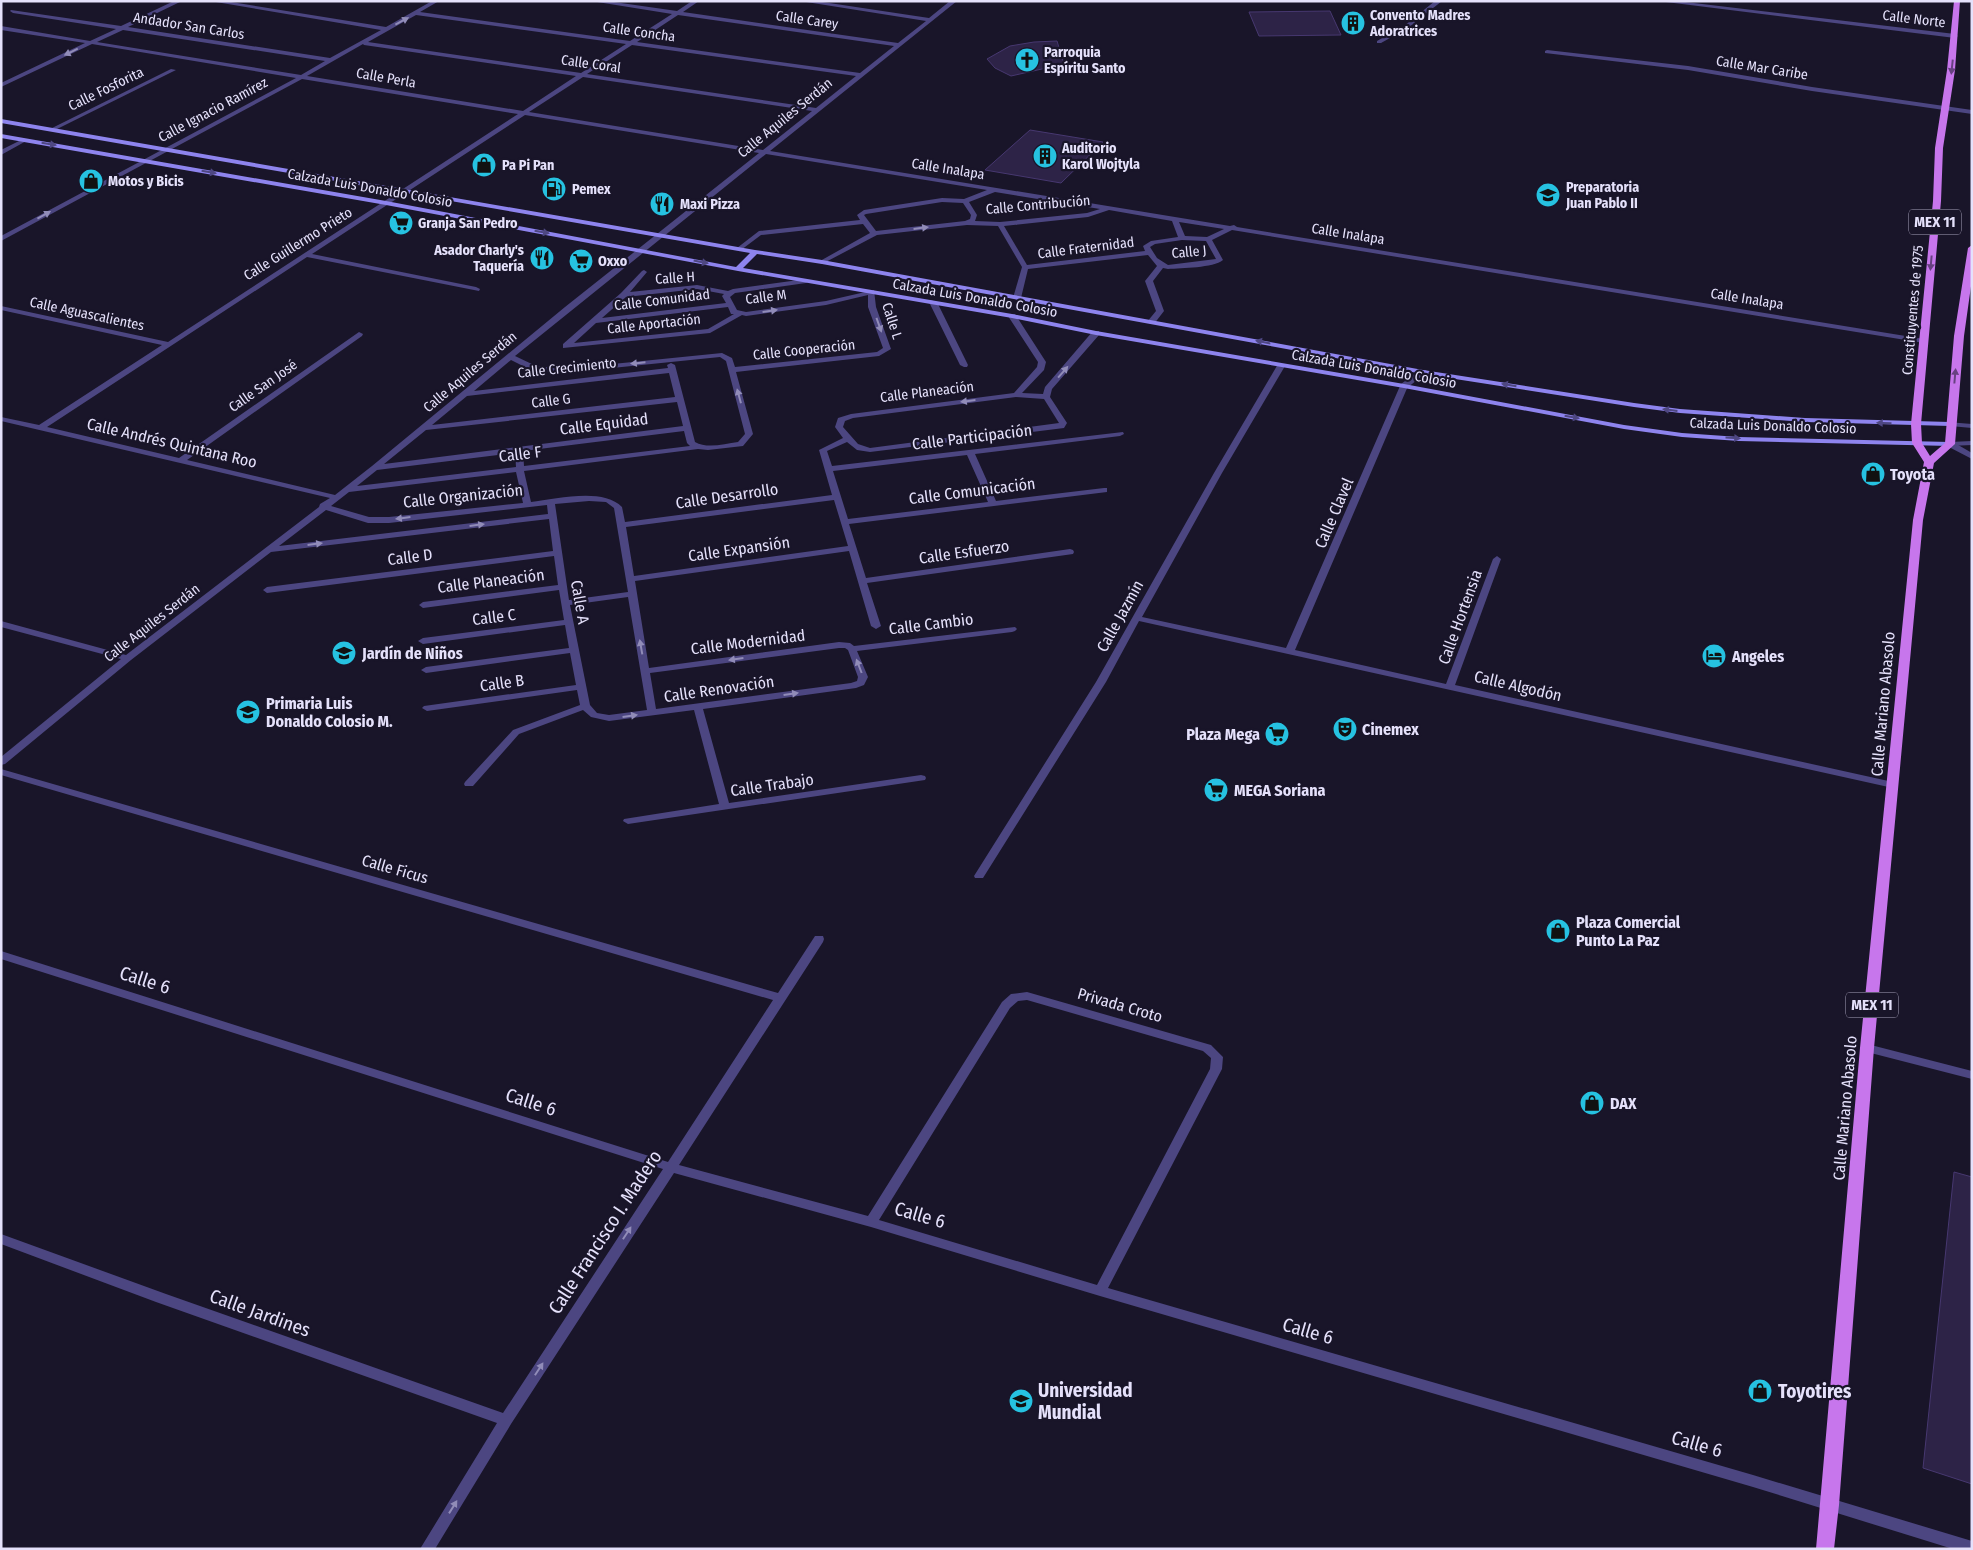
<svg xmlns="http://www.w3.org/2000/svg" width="1973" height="1550" font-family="'Fira Sans Condensed',sans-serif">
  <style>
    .building { fill: #2d2347; stroke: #473870 }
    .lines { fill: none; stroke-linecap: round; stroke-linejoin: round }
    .minor { fill: #4c4681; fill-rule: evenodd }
    .tertiary { fill: #4c4681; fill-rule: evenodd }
    .secondary { fill: #8e84ee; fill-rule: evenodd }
    .primary { fill: #c776ec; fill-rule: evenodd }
    .oneway { fill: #918cb8 }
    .oneway2 { fill: #674181 }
    .oneway3 { fill: #4e4782 }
    .labels { text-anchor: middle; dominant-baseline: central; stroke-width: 4.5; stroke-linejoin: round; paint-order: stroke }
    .far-poi-label { font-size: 14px; font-weight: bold; fill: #e5e1fb; stroke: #191529; text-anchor: start }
    .far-street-label { font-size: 14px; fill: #e5e1fb; stroke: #191529 }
    .shield { fill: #191529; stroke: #a8a4bc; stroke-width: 1 }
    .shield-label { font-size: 15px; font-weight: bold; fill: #e5e1fb }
    .street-label { font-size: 16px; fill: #e5e1fb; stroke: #191529 }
    .poi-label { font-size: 16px; font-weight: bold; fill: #e5e1fb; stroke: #191529; text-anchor: start }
    .near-street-label { font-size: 19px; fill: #e5e1fb; stroke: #191529 }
    .near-poi-label { font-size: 19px; font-weight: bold; fill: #e5e1fb; stroke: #191529; text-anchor: start }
  </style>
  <rect width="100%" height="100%" fill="#191529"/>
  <path class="building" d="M1330,11L1341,35L1259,36L1249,12Z
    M1057,41L1064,64L1011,76L995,68L987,59L1010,46L1034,42Z
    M1030,130L1103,142L1061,183L985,170Z
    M1954,1172L1972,1177V1484L1923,1468Z"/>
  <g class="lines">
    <path class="minor" d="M174,1H182L128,27L330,58L381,30L210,1H225L386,27L432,1H439L420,12L630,41L672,14L591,1H607L677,11L692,1H699L683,12L898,43L926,21L800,1H816L929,18L950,1H957L770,151L1230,226L1234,225L1237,227L1924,339L1928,341L1924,343L1232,230L1212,240L1223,260C1213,268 1182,268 1168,269L1163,268L1153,281L1164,311L1154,324H1151L1147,322L1156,311L1145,281L1157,266L1148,255L1028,269L1021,298L1017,300L1013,298L1022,267L998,226L967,225L877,235L822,264L820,263V261L870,233L863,224L761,235L741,250H737V248L759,231L860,220L857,215L864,210L942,198L964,199L987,190L766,154L515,356L536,366L563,369L722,353L732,358L735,367L877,352L883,348L868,307V295L826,305L746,316L742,315L710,333L563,348V344L621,293L642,271L644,270L647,272L630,292L697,285L728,291L733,289L806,279L810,281L806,283L735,293L730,297L737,310L746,312L826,301L874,290L876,307L891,349L879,356L736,372L753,434L743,446L708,450L698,449L524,471L531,502C556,499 603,487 622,507L625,522L832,495L819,450L843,438L835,427L838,418L851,414L1014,393L1037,367L1038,362L1008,316L1009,314H1015L1046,362L1044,370L1022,393L1043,394L1045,387L1093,331H1099V335L1052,389L1050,397L1067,423L1064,428L870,452L857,450L847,442L827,451L832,466L1123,432L1124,434L1120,436L975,454L996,501L1104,488H1107V492L849,524L866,578L1070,549L1073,550L1074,552L1073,554L867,583L881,626L876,629L871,626L849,551L635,581L649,668L839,642L850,643L854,646L1015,627L1017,629L1015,631L1012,632L857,651L868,677L864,685L856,688L703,709L729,803L921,775L925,776L926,778L925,780L628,824L623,821L624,819L719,804L694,710L609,721L591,717L583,710L519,734L473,786H465L464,784L465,782L513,730L580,705L577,690L427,711L422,708L424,706L576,685L570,653L426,673L421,670L426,667L569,648L565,625L423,644L418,641L423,638L564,620L559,590L423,608L419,605L423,602L558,585L554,556L267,593L263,590L267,587L553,551L549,519L271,552L131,660L5,764L1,765V757L121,659L1,627V621L126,655L319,507L320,504L330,498L1,421V417L39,425L162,345L1,310V306L168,342L518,114L302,79L1,241V236L296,78L92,44L1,87V83L85,43L1,30V26L90,41L116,29L13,13L10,11L11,10L121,26ZM416,15L626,44L581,73L368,42ZM678,15L894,46L860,73L637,42ZM123,30L325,61L301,75L97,42ZM363,44L364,45L576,76L523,111L307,76ZM632,45L856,76L816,108L587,74ZM583,77L812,111L763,150L529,112ZM525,115L759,153L565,307L372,466L335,495L187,460L362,336L363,334L359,332L179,458L47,427L307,257L479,291L480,289L476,287L312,254ZM995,192L1100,209L1087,213L1000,222L975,221L977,215L969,202ZM942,202L963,203L971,215L970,219L965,221L876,231L864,215L866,214ZM1109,210L1172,221L1178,237L1151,241L1143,246L1145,251L1027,265L1004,226L1088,217ZM1179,222L1224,229L1207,237L1185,236ZM1182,240L1206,241L1216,259L1168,265L1157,258L1150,247L1155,244ZM697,289L724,294L722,296L726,303L602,318L626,297ZM728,307L731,314H734L708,329L574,343L596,323ZM720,357L726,361L745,434L738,442C724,444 707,449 695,442L675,365L671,363L667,365L668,368L474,391L511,360L531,370L563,373ZM669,373L675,397L432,425L467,396ZM1016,397L1044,399L1059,423L870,448L858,444L843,427L845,421L853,418ZM677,402L683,426L384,464L426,430ZM684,431L687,443L690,446L524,466L523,451ZM515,453L516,467L357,486L377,470ZM967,455L988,502L848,519L833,471ZM516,472L523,503L389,517H369L331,506L349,492ZM834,500L848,546L634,576L626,527ZM589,501L606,502L614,508L628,592L569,600L555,504ZM547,505L548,514L279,546L326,510L368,523H389ZM628,597L647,710L609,715L597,713L590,705L570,605ZM839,648H845L848,650L858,677L857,681L851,683L656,709L650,673Z
      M1435,1H1442L1408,28L1381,43H1377V41L1404,26Z
      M1658,1H1677L1955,34L1958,36L1955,38Z
      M1547,50L1688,66L1812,87L1972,110V114L1812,91L1688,70L1545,53V51Z
      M171,69L176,70L53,131L48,130Z
      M23,139L28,140L1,155V150Z
      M930,300L937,302L968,365L967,367H964L960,365L929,302Z
      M1278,364H1284L1285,366L1222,473L1142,617L1286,648L1400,386L1404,384L1408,386L1295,650L1446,684L1493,559L1497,556L1501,559L1455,685L1893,782L1897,783L1898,785L1897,787L1893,788L1139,621L1106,682L983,878H975L974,876L1096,682L1214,473Z
      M1947,442H1953L1972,453V459L1947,446Z
      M1,769L778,993L815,936H823L824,939L823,942L679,1165L868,1216L1002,1002L1011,994L1027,992L1211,1045L1223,1057L1222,1069L1108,1288L1753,1475L1972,1541V1549H1953L1753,1487L1100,1296L871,1227L674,1173L511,1424L435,1549H420L497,1423L156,1302L1,1244V1234L166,1294L503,1413L663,1169L1,959V951L668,1162L773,1000L1,775ZM1027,1000L1203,1051L1211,1058L1210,1069L1097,1285L879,1220L1010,1008L1018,1001Z
      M1867,1044L1972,1071V1079L1863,1051L1861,1048L1863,1045Z"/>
    <path class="tertiary" d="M1420,370H1426L1427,372L1407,388H1401V384Z
      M1947,422L1972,424V428L1950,426L1946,424Z
      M1972,441V445L1950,446L1946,444L1950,442Z"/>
    <path class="secondary" d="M1,119L755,250L822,260L1423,370L1634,403L1680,409L1805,418L1950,422L1954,424L1950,426L1805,422L1680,413L1634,407L1423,374L822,264L757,254L743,268L1012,314L1096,331L1404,384L1624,425L1682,433L1739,437L1950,442L1954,444L1950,446L1739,441L1682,437L1624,429L1404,388L1096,335L1012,318L738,271L386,205L1,138V134L386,201L736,267L750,253L1,123Z"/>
    <path class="primary" d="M1954,1H1960L1955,70L1943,148L1941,201L1921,424L1922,443L1930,456L1945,443L1954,336L1968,248L1972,245V279L1964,336L1955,444L1934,463L1923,520L1874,1048L1839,1505L1834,1549H1816L1860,1048L1913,520L1924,462L1912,443L1911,424L1933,201L1935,148L1947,70Z"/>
  </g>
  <defs><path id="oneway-solid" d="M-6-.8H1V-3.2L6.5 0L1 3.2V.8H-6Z" transform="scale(1.25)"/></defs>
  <g class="oneway">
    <use href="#oneway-solid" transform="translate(402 21) rotate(-28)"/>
    <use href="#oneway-solid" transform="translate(71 52) rotate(154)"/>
    <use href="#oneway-solid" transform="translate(44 215) rotate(-29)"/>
    <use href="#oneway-solid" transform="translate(921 228) rotate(-7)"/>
    <use href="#oneway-solid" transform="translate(770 311) rotate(-8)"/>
    <use href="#oneway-solid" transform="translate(879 325) rotate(70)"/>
    <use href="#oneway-solid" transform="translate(638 363) rotate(174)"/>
    <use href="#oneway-solid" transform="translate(1063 372) rotate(-49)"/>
    <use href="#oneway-solid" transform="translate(739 396) rotate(-105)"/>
    <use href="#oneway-solid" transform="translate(968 401) rotate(173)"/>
    <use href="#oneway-solid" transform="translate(403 518) rotate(173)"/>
    <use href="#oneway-solid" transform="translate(477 525) rotate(-7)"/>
    <use href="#oneway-solid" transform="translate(315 544) rotate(-7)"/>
    <use href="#oneway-solid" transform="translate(641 647) rotate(-100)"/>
    <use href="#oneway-solid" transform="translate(736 659) rotate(172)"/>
    <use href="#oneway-solid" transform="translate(859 666) rotate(-111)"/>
    <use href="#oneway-solid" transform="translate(791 694) rotate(-8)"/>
    <use href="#oneway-solid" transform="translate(630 716) rotate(-8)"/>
    <use href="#oneway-solid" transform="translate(627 1233) rotate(-57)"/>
    <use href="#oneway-solid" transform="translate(539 1369) rotate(-57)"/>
    <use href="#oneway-solid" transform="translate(453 1507) rotate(-58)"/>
  </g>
  <g class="oneway2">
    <use href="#oneway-solid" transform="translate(1952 67) rotate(96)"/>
    <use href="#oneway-solid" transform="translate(1931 263) rotate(95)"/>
    <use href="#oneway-solid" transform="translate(1955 376) rotate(-85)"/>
  </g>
  <g class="oneway3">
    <use href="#oneway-solid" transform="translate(49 144) rotate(9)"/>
    <use href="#oneway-solid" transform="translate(209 172) rotate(10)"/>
    <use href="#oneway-solid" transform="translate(542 232) rotate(10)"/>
    <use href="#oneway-solid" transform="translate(701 262) rotate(11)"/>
    <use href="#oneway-solid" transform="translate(1263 342) rotate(-169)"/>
    <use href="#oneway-solid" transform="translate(1509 385) rotate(-171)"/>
    <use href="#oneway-solid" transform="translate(1670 410) rotate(-173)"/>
    <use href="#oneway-solid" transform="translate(1572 417) rotate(10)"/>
    <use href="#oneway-solid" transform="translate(1884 423) rotate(-178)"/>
    <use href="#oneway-solid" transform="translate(1733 438) rotate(4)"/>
  </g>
  <defs>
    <symbol id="building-disc" viewBox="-11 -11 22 22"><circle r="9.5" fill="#26c2e1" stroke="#191529"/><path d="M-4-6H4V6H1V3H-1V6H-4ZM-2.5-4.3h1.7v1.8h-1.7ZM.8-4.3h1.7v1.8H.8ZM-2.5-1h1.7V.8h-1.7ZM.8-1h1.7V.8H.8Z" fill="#111"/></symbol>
    <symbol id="church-disc" viewBox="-11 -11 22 22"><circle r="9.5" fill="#26c2e1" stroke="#191529"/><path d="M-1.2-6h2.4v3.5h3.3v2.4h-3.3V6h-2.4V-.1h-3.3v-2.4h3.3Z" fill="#111"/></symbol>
    <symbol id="shop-disc" viewBox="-11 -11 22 22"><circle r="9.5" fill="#26c2e1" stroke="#191529"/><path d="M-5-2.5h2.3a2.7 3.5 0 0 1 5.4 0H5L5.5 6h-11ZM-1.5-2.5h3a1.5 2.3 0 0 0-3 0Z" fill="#111"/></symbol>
    <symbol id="fuel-disc" viewBox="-11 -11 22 22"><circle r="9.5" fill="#26c2e1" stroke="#191529"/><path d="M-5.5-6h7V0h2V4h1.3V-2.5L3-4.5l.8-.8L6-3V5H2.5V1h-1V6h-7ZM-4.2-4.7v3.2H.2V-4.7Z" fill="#111"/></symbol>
    <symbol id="university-disc" viewBox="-11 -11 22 22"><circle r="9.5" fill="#26c2e1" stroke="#191529"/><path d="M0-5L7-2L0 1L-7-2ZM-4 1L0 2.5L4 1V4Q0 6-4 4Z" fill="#111"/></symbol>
    <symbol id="restaurant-disc" viewBox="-11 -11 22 22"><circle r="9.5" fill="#26c2e1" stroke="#191529"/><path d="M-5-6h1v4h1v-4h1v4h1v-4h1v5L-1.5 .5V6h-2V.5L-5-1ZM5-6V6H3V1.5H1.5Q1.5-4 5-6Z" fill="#111"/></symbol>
    <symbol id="supermarket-disc" viewBox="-11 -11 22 22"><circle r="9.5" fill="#26c2e1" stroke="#191529"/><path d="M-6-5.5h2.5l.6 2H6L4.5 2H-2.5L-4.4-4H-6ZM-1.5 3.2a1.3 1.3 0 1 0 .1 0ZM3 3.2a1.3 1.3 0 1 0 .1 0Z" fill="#111"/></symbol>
    <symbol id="school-disc" viewBox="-11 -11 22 22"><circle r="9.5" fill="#26c2e1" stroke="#191529"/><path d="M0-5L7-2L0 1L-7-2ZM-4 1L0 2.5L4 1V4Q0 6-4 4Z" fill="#111"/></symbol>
    <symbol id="hotel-disc" viewBox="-11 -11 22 22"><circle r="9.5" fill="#26c2e1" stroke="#191529"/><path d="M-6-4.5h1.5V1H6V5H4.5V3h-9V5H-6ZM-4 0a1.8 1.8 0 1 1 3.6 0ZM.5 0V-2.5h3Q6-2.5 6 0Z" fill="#111"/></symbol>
    <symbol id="theatre-disc" viewBox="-11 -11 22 22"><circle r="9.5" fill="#26c2e1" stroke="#191529"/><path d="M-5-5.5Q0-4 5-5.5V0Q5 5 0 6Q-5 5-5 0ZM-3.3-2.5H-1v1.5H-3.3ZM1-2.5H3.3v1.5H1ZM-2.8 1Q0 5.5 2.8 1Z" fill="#111"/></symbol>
  </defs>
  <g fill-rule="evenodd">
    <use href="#building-disc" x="1339" y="9" width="28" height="28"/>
    <use href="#church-disc" x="1013" y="46" width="28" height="28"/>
    <use href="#building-disc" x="1031" y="142" width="28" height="28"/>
    <use href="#shop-disc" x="470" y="151" width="28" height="28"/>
    <use href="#shop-disc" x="77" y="167" width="28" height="28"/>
    <use href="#fuel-disc" x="540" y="175" width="28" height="28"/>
    <use href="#university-disc" x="1534" y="181" width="28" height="28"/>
    <use href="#restaurant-disc" x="648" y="190" width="28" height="28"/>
    <use href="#supermarket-disc" x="387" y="209" width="28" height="28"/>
    <use href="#restaurant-disc" x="528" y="244" width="28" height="28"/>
    <use href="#supermarket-disc" x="567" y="247" width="28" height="28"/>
    <use href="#shop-disc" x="1859" y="460" width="28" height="28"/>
    <use href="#school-disc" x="330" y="639" width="28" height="28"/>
    <use href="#hotel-disc" x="1700" y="642" width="28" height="28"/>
    <use href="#school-disc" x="234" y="698" width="28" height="28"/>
    <use href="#theatre-disc" x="1331" y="715" width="28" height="28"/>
    <use href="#supermarket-disc" x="1263" y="720" width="28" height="28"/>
    <use href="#supermarket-disc" x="1202" y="776" width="28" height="28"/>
    <use href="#shop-disc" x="1544" y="917" width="28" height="28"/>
    <use href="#shop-disc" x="1578" y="1089" width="28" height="28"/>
    <use href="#shop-disc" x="1746" y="1377" width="28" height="28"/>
    <use href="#university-disc" x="1007" y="1387" width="28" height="28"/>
  </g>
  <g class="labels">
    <g class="far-poi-label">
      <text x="1370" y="15">Convento Madres<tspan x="1370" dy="16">Adoratrices</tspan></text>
      <text x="1044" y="52">Parroquia<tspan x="1044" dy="16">Espíritu Santo</tspan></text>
      <text x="1062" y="148">Auditorio<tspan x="1062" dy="16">Karol Wojtyla</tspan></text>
      <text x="502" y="165">Pa Pi Pan</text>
      <text x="108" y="181">Motos y Bicis</text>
      <text x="1566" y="187">Preparatoria<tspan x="1566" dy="16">Juan Pablo II</tspan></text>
      <text x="572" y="189">Pemex</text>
      <text x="680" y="204">Maxi Pizza</text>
      <text x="418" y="223">Granja San Pedro</text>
      <text x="524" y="250" text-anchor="end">Asador Charly's<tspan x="524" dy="16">Taquería</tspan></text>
      <text x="598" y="261">Oxxo</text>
    </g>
    <g class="far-street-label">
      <text transform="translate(1914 19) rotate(7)">Calle Norte</text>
      <text transform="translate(807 20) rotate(8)">Calle Carey</text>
      <text transform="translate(189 26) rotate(9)">Andador San Carlos</text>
      <text transform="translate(639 32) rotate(8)">Calle Concha</text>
      <text transform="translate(591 64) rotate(8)">Calle Coral</text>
      <text transform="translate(1762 68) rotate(9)">Calle Mar Caribe</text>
      <text transform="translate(386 78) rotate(10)">Calle Perla</text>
      <text transform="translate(106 89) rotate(-26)">Calle Fosforita</text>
      <text transform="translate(213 110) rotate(-28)">Calle Ignacio Ramírez</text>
      <text transform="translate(785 118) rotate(-39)">Calle Aquiles Serdán</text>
      <text transform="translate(948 169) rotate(9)">Calle Inalapa</text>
      <text transform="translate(370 188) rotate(10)">Calzada Luis Donaldo Colosio</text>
      <text transform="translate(1038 205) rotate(-5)">Calle Contribución</text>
      <text transform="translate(1348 234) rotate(9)">Calle Inalapa</text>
      <text transform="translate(298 244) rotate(-32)">Calle Guillermo Prieto</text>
      <text transform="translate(1086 248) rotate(-7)">Calle Fraternidad</text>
      <text transform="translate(1189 252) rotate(-5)">Calle J</text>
      <text transform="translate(675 278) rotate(-4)">Calle H</text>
      <text transform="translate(766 297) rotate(-7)">Calle M</text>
      <text transform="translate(975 298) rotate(10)">Calzada Luis Donaldo Colosio</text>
      <text transform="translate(1747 299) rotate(9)">Calle Inalapa</text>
      <text transform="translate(662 300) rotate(-7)">Calle Comunidad</text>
      <text transform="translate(1913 310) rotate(-85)">Constituyentes de 1975</text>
      <text transform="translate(87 314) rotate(12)">Calle Aguascalientes</text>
      <text transform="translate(892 321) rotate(72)">Calle L</text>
      <text transform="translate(654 324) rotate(-6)">Calle Aportación</text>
      <text transform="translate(804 350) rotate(-6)">Calle Cooperación</text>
      <text transform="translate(567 368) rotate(-6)">Calle Crecimiento</text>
      <text transform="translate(1374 369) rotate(10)">Calzada Luis Donaldo Colosio</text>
      <text transform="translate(470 372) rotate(-40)">Calle Aquiles Serdán</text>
      <text transform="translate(263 386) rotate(-35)">Calle San José</text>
      <text transform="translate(927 392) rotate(-7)">Calle Planeación</text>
      <text transform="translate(551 401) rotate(-7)">Calle G</text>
      <text transform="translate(1773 426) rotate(2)">Calzada Luis Donaldo Colosio</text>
      <text transform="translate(152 623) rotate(-38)">Calle Aquiles Serdán</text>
    </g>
    <g class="shield">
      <rect x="1909" y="209.5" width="52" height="25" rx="4"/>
      <rect x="1846" y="992.5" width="52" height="25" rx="4"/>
    </g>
    <g class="shield-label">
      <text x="1935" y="222">MEX 11</text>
      <text x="1872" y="1005">MEX 11</text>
    </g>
    <g class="street-label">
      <text transform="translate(604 424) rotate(-7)">Calle Equidad</text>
      <text transform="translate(972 437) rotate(-7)">Calle Participación</text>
      <text transform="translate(172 443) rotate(13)">Calle Andrés Quintana Roo</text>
      <text transform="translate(520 454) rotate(-7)">Calle F</text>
      <text transform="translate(972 491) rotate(-7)">Calle Comunicación</text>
      <text transform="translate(463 496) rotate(-6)">Calle Organización</text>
      <text transform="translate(727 496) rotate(-8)">Calle Desarrollo</text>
      <text transform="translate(1334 513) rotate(-67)">Calle Clavel</text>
      <text transform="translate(739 549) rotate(-8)">Calle Expansión</text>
      <text transform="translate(964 552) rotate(-8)">Calle Esfuerzo</text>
      <text transform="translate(410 557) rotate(-7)">Calle D</text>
      <text transform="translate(491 581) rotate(-7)">Calle Planeación</text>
      <text transform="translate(580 602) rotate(80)">Calle A</text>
      <text transform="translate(1120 616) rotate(-61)">Calle Jazmín</text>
      <text transform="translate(494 617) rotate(-7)">Calle C</text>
      <text transform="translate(1460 617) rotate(-70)">Calle Hortensia</text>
      <text transform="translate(931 624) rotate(-7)">Calle Cambio</text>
      <text transform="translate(748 642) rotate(-7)">Calle Modernidad</text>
      <text transform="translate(502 683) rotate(-8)">Calle B</text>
      <text transform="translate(1518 686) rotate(13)">Calle Algodón</text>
      <text transform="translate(719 689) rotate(-8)">Calle Renovación</text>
      <text transform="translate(1883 704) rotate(-85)">Calle Mariano Abasolo</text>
      <text transform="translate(772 785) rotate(-8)">Calle Trabajo</text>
      <text transform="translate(395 869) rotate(16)">Calle Ficus</text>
      <text transform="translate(1120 1005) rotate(16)">Privada Croto</text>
      <text transform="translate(1845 1108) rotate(-85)">Calle Mariano Abasolo</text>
    </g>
    <g class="poi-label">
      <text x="1890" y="474">Toyota</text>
      <text x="362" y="653">Jardín de Niños</text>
      <text x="1732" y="656">Angeles</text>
      <text x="266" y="703">Primaria Luis<tspan x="266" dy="18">Donaldo Colosio M.</tspan></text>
      <text x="1362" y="729">Cinemex</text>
      <text x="1260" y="734" text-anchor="end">Plaza Mega</text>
      <text x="1234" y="790">MEGA Soriana</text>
      <text x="1576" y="922">Plaza Comercial<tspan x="1576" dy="18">Punto La Paz</tspan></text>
      <text x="1610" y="1103">DAX</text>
    </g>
    <g class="near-street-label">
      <text transform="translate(145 980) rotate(18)">Calle 6</text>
      <text transform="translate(531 1102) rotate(18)">Calle 6</text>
      <text transform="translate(920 1215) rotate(16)">Calle 6</text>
      <text transform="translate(605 1232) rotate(-57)">Calle Francisco I. Madero</text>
      <text transform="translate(260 1313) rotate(20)">Calle Jardines</text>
      <text transform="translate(1308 1331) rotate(16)">Calle 6</text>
      <text transform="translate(1697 1444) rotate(16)">Calle 6</text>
    </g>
    <g class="near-poi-label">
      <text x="1038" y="1390">Universidad<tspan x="1038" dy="22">Mundial</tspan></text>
      <text x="1778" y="1391">Toyotires</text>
    </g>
  </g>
  <rect width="1973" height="1550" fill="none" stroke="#e5e1fb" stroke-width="5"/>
</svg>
